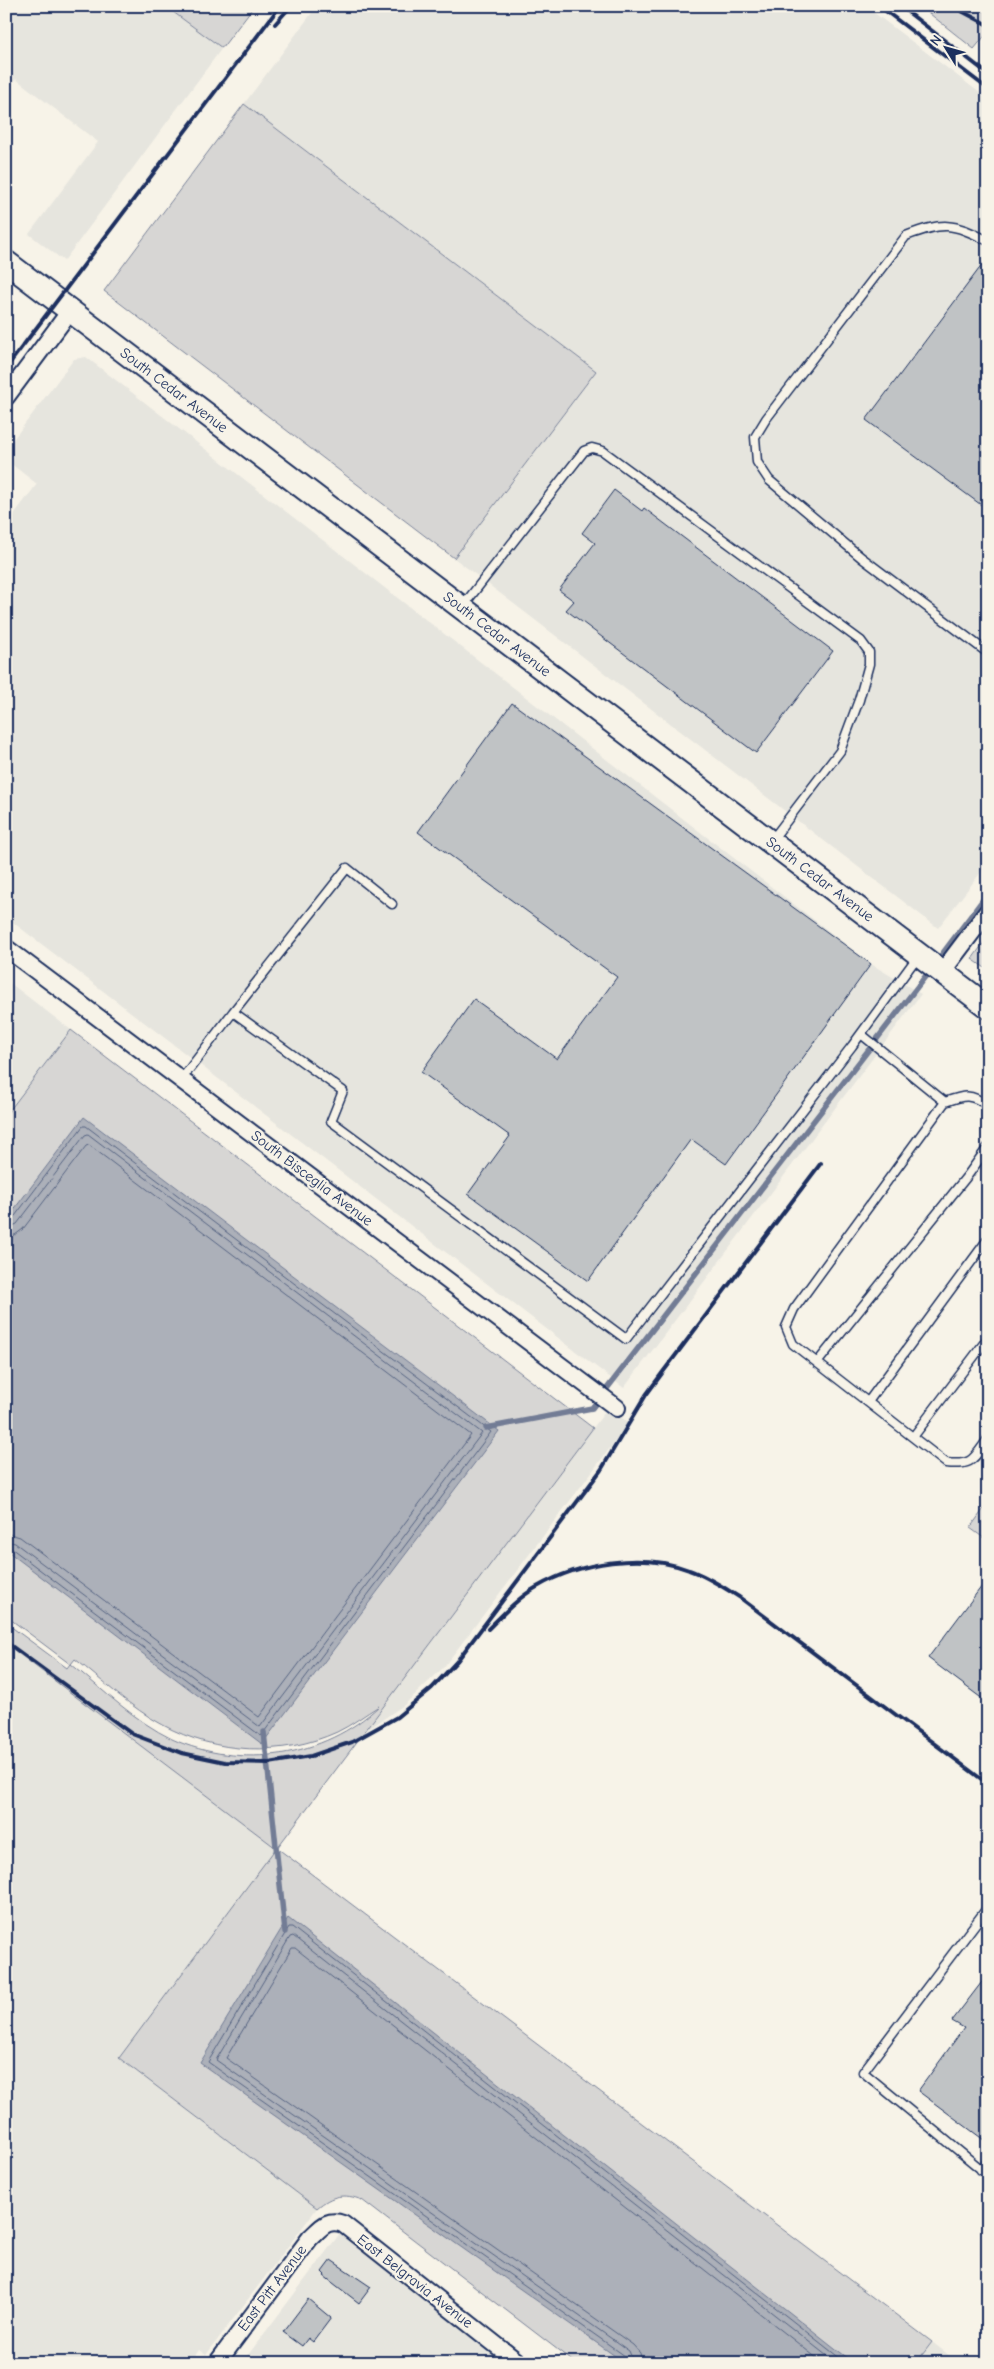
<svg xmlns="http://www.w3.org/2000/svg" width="994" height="2369" font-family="'Comic Neue',sans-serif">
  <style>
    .built { fill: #e6e5de }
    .green { fill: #d7d6d4; stroke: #798299; fill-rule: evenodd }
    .water { fill: #acb0b9; stroke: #727c95 }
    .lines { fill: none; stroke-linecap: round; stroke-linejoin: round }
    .shore { stroke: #556382; stroke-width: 1 }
    .stream { stroke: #727c95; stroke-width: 5.5 }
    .building { fill: #c0c3c5; stroke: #1b2f5e }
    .lane-casing { stroke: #1b2f5e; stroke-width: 11 }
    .street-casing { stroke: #1b2f5e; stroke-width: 20 }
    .secondary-casing { stroke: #1b2f5e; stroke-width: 26 }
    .lane { stroke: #f7f3e8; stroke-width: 8 }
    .street { stroke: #f7f3e8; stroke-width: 16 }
    .secondary { stroke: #f7f3e8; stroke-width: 22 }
    .rail { stroke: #1b2f5e; stroke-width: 4 }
    .labels { text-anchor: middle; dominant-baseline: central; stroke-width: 4.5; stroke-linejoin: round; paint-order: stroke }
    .street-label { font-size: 15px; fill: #1b2f5e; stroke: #f7f3e8 }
  </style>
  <rect width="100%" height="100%" fill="#f7f3e8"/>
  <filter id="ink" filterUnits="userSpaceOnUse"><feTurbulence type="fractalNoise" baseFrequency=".02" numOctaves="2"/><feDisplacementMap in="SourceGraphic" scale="10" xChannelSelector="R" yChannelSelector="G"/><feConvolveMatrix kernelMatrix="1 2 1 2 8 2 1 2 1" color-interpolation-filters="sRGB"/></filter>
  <g filter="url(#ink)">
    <path class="built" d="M6,6H165L222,48L64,261L29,234L98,142L16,79L6,91Z
      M317,6H865L988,99V863L938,928L454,558L596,371L244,104Z
      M86,357L871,964L921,994L624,1388L6,917V513L12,517L37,484L6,460V449L74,359Z
      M6,980L71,1030L6,1115Z
      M608,1408L629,1423L443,1668L404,1705L364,1732Z
      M6,1644L277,1848L119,2058L317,2208L206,2355L199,2350L190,2363H6Z
      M344,2228L521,2363H242Z
      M932,2342L959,2363H916Z"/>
    <path class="green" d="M165,6H254L222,48Z
      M920,6H988V32L974,49Z
      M244,104L596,371L454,558L104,291Z
      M988,937V970L972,959Z
      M71,1030L593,1428L277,1848L932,2342L916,2363H575L362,2200C344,2193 332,2195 317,2208L119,2058L276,1848L6,1644V1623L67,1668L70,1664L6,1616V1115ZM75,1659C103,1681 131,1708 163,1725C216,1754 282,1757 337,1732C352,1725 365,1714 379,1706C324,1758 241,1770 172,1739C135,1721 103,1690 71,1664Z
      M988,1503V1541L970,1528Z"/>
    <path class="water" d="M84,1117L499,1431L262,1744L6,1550V1220Z
      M288,1918L854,2363H625L200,2063Z"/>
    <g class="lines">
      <path class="shore" d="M6,1222L12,1220L83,1126H86L491,1432L261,1736L11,1548L6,1547
        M6,1229L17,1224L85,1135L88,1134L482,1433L260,1727L15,1543L6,1541
        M6,1236L15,1235L23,1229L86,1146L89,1145L471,1435L259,1717L20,1537L6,1533
        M628,2363L625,2356L208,2062L289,1927H292L846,2363
        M634,2363L629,2351L216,2060L290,1937L293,1936L836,2363
        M642,2363L640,2353L633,2345L226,2058L292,1948H295L823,2363"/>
      <path class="stream" d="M937,961L988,893
        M486,1428L592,1408L931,969
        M264,1732L285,1932"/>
    </g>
    <path class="building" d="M988,257V510L866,420Z
      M614,490L642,511L644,508L833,651L756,753L566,610L574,601L559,590L595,543L582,533Z
      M512,703L871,964L726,1164L691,1139L588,1281L468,1194L510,1136L421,1072L474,999L557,1059L617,977L418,832Z
      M988,1578V1703L928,1658Z
      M988,1974V2143L918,2091L964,2028L952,2021Z
      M331,2260L371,2287L359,2303L324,2276L325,2275L322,2272Z
      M308,2299L331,2318L313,2342L308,2338L302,2346L283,2332Z"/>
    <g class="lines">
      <defs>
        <path id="lane" d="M988,241C952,222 943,222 906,236L766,419L755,437L757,462L769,480L862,558L988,653
          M463,606L584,451L592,448L603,451L861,641L869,652V664L859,700L840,751L772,840
          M233,1012L347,868L392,904
          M861,1034L945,1102
          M181,1080L233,1012L343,1091L331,1121L626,1339L852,1046L918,956
          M988,1106C971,1093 964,1095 945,1102L794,1309L786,1327L793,1344L946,1463C973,1466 973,1459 988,1439
          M817,1363L968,1175L988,1147
          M868,1402L988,1239
          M913,1437L988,1338
          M988,1907L863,2072L988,2175
          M981,2170L988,2161"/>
        <path id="street" d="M6,397L70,311
          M6,948L617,1408
          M942,972L988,911
          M217,2363L310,2238C321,2228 327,2218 343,2224L519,2363"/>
        <path id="secondary" d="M6,262L988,1007"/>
      </defs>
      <use href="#lane" class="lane-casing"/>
      <use href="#street" class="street-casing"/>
      <use href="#secondary" class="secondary-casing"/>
      <use href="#lane" class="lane"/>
      <use href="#street" class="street"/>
      <use href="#secondary" class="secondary"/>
      <path class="rail" d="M879,6L988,89
        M900,6L988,74
        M952,6L988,25
        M275,24L291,6
        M6,368L280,6
        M488,1629C503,1614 519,1597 537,1587C580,1562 642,1552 689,1570C707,1576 723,1587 739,1597L988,1784
        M6,1642L132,1734L182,1753L225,1762L269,1763L311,1756L352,1742L397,1717L432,1688L457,1661L601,1470L646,1395L663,1372L821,1163"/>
    </g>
  </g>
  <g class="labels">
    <g class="street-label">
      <text transform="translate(174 390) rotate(37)">South Cedar Avenue</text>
      <text transform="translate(497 634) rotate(37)">South Cedar Avenue</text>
      <text transform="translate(820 879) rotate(37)">South Cedar Avenue</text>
      <text transform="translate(312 1178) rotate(37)">South Bisceglia Avenue</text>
      <text transform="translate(415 2281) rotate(38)">East Belgravia Avenue</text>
      <text transform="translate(272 2288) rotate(-53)">East Pitt Avenue</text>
    </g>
  </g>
  <rect width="994" height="2369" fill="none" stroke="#f7f3e8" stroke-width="25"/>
  <rect x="12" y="12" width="969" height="2344" fill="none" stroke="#1b2f5e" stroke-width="2" filter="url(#ink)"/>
  <g transform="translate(946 48) rotate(307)" stroke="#f7f3e8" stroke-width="4" paint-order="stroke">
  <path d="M0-4L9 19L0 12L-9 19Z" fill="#1b2f5e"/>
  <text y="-8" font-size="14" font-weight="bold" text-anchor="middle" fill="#1b2f5e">N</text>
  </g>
</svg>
